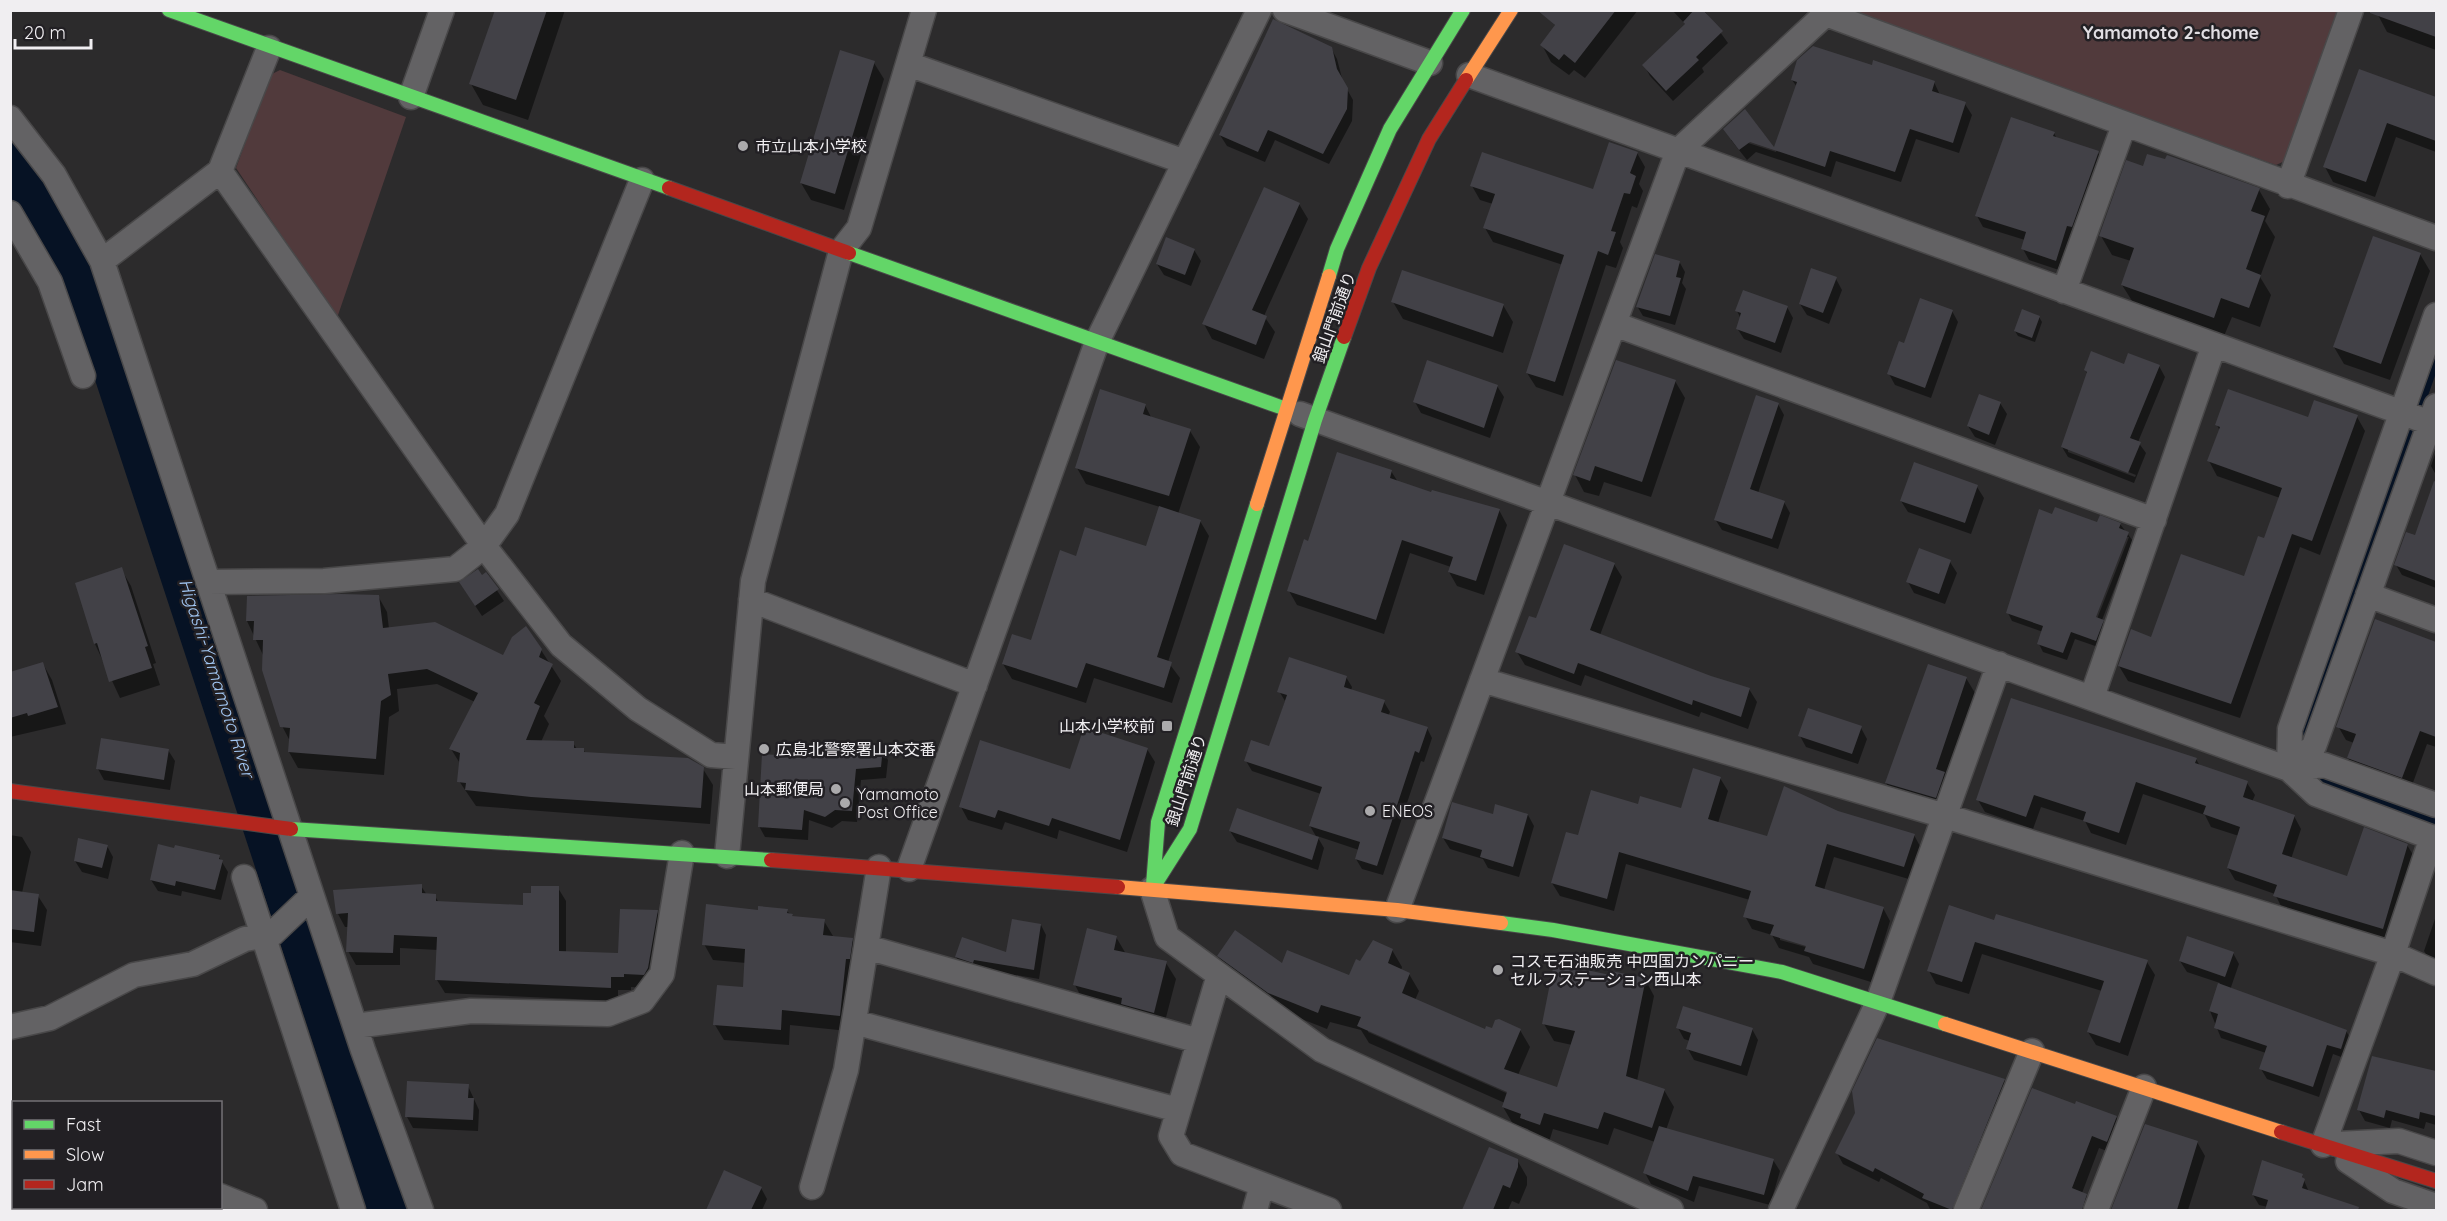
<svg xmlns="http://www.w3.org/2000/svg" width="2447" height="1221" font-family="Quicksand,'Noto Sans JP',sans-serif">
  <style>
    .green { fill: #513a3c }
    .shadow { fill: #0007; fill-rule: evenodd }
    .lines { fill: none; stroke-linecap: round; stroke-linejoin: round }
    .stream { stroke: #061224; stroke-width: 8 }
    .river { stroke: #061224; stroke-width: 46 }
    .building { fill: #424147 }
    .street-casing { stroke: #494849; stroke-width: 27 }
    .fast-casing { stroke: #494849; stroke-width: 16 }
    .slow-casing { stroke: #494849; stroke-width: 16 }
    .jam-casing { stroke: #494849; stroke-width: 16 }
    .street { stroke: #636264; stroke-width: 24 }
    .fast { stroke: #63d668; stroke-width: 14 }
    .slow { stroke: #ff974d; stroke-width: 14 }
    .jam { stroke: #b3261e; stroke-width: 14 }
    .poi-dot { fill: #abaaac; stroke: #222024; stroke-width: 2 }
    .labels { text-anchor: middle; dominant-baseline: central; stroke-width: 5; stroke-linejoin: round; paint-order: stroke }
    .poi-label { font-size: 16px; fill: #f0eef1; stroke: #222024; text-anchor: start }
    .street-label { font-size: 16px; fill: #f0eef1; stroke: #222024 }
    .neighbourhood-label { font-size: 18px; font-weight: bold; fill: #e1dee3; stroke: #222024 }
    .water-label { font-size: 18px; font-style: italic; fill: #a3c8f5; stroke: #222024 }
  </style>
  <rect width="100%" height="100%" fill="#2c2b2c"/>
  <path class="green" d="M1856,11H2340L2287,160L2276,165L1857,15Z
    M280,70L406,117L337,318L236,168L270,75Z"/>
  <path class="shadow" d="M496,10H565L528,120L483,105L471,84Z
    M1560,10H1638L1585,78L1574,70L1569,75L1551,62L1542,45L1556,27L1552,21Z
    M1672,10H1704L1728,43L1702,68L1704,72L1673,101L1650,76L1644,65L1686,25Z
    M2379,10H2436V50L2387,32L2378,15Z
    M1331,48L1337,59L1343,82L1353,100L1352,121L1329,164L1275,140L1265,162L1227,146L1220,135Z
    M874,63L884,79L844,210L811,200L801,183Z
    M1873,67L1934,82L1940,95L1965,104L1972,115L1959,153L1916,139L1901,182L1836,161L1831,177L1756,152L1747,160L1731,140L1743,138L1742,141L1776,152L1797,87L1792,80Z
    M2360,71L2436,98V152L2396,137L2375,197L2333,182L2325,167Z
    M2054,133L2057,139L2098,153L2105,164L2062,271L2029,260L2023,249L2025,240L1983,227L1977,216Z
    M1637,153L1645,167L1639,184L1643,191L1637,208L1632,206L1620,242L1623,248L1616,268L1606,265L1563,396L1536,387L1527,373L1563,265L1493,242L1485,228L1493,204L1480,200L1472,186L1594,191Z
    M2144,168L2259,190L2270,209L2265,221L2275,237L2260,277L2271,295L2260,327L2232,317L2224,336L2134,304L2122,285L2131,261L2112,255L2101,236Z
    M1299,204L1308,219L1264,316L1275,332L1264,359L1212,339L1204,324Z
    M1194,250L1201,261L1191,286L1164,275L1157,264Z
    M2420,254L2430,271L2390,380L2344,364L2334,347Z
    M1680,263L1685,272L1682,283L1686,289L1675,325L1643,316L1637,306Z
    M1836,279L1842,290L1829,324L1807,315L1800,304Z
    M1393,302L1503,305L1513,322L1503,353L1403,319Z
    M1787,307L1793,318L1781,353L1744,339L1737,328L1741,319L1737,311Z
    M1952,311L1958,322L1931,398L1895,385L1889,374L1905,345Z
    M2039,317L2042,322L2035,342L2018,336L2015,331Z
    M2125,366H2159L2165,377L2138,442L2146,453L2134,483L2068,457L2062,447L2088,375L2085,370ZM2068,448L2136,475L2135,477L2068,452Z
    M1675,381L1685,398L1651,497L1604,482L1599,496L1584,492L1575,475Z
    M1497,386L1504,397L1490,438L1421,413L1415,402Z
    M2000,403L2007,414L1995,445L1975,437L1968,426Z
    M1778,404L1784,415L1758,493L1784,502L1790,513L1778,549L1722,530L1715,519Z
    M1145,405L1152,419L1190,431L1200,447L1178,514L1200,521L1209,536L1168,662L1180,678L1172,703L1094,678L1086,703L1012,679L1003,664L1032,642L1077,558L1147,548L1160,507L1086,484L1077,468Z
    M2357,417L2365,431L2320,555L2300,547L2240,718L2128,681L2119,666L2152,638L2245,578L2265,540L2280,498L2217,476L2209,461L2220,431L2217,425Z
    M2436,451V475L2431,466Z
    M1391,471L1398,482L1432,494L1499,510L1507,525L1484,595L1457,586L1449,572L1451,567L1410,553L1384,634L1297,605L1289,591Z
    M1977,487L1984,498L1971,534L1908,512L1901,501Z
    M2425,510L2436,514V588L2402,575L2396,565L2415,537Z
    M2098,524H2120L2133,541L2102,620L2107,629L2101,648L2075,639L2067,660L2043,652L2039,644L2043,632L2012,621L2008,613ZM2126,537H2129L2095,624L2092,623Z
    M1950,562L1957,573L1945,604L1914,593L1908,582Z
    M1614,564L1622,577L1600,635L1711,677L1749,689L1757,702L1748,729L1701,712L1699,717L1585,675L1581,686L1525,665L1517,652L1537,620Z
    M121,569L131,586L156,663L153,664L160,685L120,698L95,644L76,584Z
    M486,574L504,601L482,616L460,583Z
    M378,596L387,612L389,629L504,657L541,650L561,681L544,716L549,724L541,742L573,743L577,749H583L586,754L703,769L713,785L710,824L476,806L459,781L461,765L451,749L475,702L437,684L397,689L399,711L389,717L384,775L298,768L289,752L290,741L282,726L263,655L247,621Z
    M2432,649L2436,650V747L2427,744L2410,791L2356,772L2348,758L2354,743L2346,740L2338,726Z
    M43,664L52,680L66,724L10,737V674Z
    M1346,677L1352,687L1351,691L1384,702L1390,712L1388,716L1427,728L1432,738L1424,762L1421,761L1383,875L1362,869L1356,859L1359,850L1317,836L1324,848L1318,870L1237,842L1230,831L1317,838L1310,826L1321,794L1252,771L1246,761L1270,747L1285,701L1279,691Z
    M1966,678L1975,693L1946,777L1944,813L1895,798L1886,783Z
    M1861,728L1867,739L1858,764L1806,747L1800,736Z
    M882,749L888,760L886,778L861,780L857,822L842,821L832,828L809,820L808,840L765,837L759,826L821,760Z
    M1147,749L1155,762L1127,852L1059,830L1057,839L1005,822L1002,830L968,820L961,807L1071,770Z
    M168,750L175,761L170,790L104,780L98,769Z
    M2196,759L2200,766L2247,783L2255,795L2252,802L2294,816L2301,829L2291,859L2348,878L2407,845L2415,858L2389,941L2282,908L2275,894L2235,880L2228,868L2239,836L2211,827L2205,815L2143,794L2126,845L2091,833L2085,821L2041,807L2033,829L1985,812L1978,800Z
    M1720,778L1728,791L1718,823L1768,838L1838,812L1914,835L1921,848L1912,880L1834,857L1824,890L1883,908L1890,921L1871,982L1813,964L1809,957L1779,948L1772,935L1752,929L1745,916L1750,900L1626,864L1614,911L1560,896L1552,883L1579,837L1639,806L1682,809ZM1780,936L1814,946L1813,949L1780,940Z
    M1494,815H1528L1534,826L1519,877L1488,868L1483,859L1450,849L1443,838Z
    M10,835L22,837L31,852L22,893L38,896L47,910L41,946L10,942Z
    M107,846L113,857L108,879L82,872L75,861Z
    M219,857L228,872L221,900L182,891L181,896L158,891L151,880Z
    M421,886L427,895L435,896L439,903L525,906L533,894L558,888L566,901V952L619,954L657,912L665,925L651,988L631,987V990H618V1001L445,993L437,980L438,950L400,948V965H356L348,951L349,927H345L338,914Z
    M759,911H787L794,918L824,921L833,936L852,940L861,955L848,1031L790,1025L789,1045L724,1040L715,1025L745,989L746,963L713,960L704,944Z
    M2436,916V964L2431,962L2424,951Z
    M1995,922L2147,962L2155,975L2128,1056L2096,1045L2088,1032L2102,991L1982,954L1969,994L1936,984L1929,971Z
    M1041,925L1046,935L1039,979L962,966L956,957L1008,954Z
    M1116,937L1126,954L1166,963L1176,979L1163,1029L1084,1002L1075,985Z
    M1392,950L1402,967L1401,970L1409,974L1419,991L1415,1000L1485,1031L1520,1030L1530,1047L1518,1075L1558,1089L1572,1045L1554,1041L1544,1024L1611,976L1645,979L1654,996L1637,1081L1664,1090L1674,1107L1666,1130L1773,1160L1780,1171L1770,1205L1699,1186L1694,1202L1651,1184L1645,1173L1655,1142L1614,1128L1608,1145L1553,1129L1549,1142L1531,1135L1528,1129L1513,1124L1503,1107L1505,1103L1369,1043L1361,1030L1330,1022L1327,1029L1279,1010L1228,973L1218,956L1350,977L1360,963ZM1368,1029L1514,1093L1513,1096L1368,1032Z
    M2233,953L2239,964L2230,990L2346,1031L2352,1041L2347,1059L2333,1054L2319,1097L2267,1079L2261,1069L2266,1053L2221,1038L2210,1011L2220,983L2187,972L2180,961Z
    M1678,1028L1752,1029L1758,1040L1747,1076L1694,1060L1688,1049L1690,1041L1684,1039Z
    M2431,1071L2436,1080V1125L2426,1122L2424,1129L2392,1120L2390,1128L2365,1121L2359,1110Z
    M2004,1080L2010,1091L1962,1210L1930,1209L1927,1203L1881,1178L1879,1182L1843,1164L1837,1153Z
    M468,1086L479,1110L478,1131L413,1128L407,1117Z
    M2033,1090L2076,1106L2116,1117L2124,1131L2115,1154L2099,1148L2082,1193L2086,1195L2093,1210H1983Z
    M2146,1126L2197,1142L2205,1156L2188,1210H2113Z
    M1490,1149L1517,1160L1527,1177V1185L1519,1204L1512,1201L1508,1210H1464Z
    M725,1172L761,1188L767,1199L762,1210H708Z
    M2302,1176L2309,1192L2356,1207L2357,1210H2266L2268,1207L2259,1205L2253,1195Z"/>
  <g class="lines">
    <path class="stream" d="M2304,750L2301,744L2306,730L2436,361
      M2313,769L2317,778L2436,821"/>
    <path class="river" d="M10,161L90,291L361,1116L387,1210
      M10,1148L14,1149
      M185,1208L194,1210"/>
  </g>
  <path class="building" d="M495,10H547L516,100L469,84Z
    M1537,10H1616L1575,63L1564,54L1559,60L1540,45L1555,25Z
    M1694,10H1703L1723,31L1696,57L1699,60L1666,91L1642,65L1685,24L1683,22Z
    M2370,10H2436V37L2370,13Z
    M1273,19L1332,47L1337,69L1348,88L1347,109L1323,154L1268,130L1258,152L1219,135Z
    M1813,46L1872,65L1873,60L1935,81L1932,91L1966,102L1953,143L1910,129L1895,172L1830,151L1825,167L1750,142L1739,150L1723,129L1745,109L1774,147L1797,82L1791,80L1797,60Z
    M840,50L875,61L835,194L800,183Z
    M2359,69L2436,97V141L2387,123L2366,182L2323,167Z
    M2011,117L2055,132L2053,136L2099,151L2072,227L2067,226L2056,261L2021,249L2026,232L1975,216Z
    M1609,142L1638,152L1630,173L1636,176L1630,194L1624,193L1611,231L1616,232L1608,255L1598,251L1555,382L1526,373L1564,255L1483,228L1495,194L1470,186L1482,152L1593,189Z
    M2147,154L2165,159L2167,155L2260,188L2251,211L2265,216L2246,269L2261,275L2249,308L2221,298L2214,318L2121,285L2134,248L2099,236L2126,160L2143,166Z
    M1264,187L1300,203L1252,310L1267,316L1256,345L1202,324Z
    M2373,236L2421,253L2381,364L2333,347Z
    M1166,237L1195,249L1185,275L1156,264Z
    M1655,254L1680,261L1676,277L1681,278L1670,316L1636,307Z
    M1811,268L1837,277L1823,313L1799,304Z
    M1402,270L1504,304L1493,337L1391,302Z
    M1743,290L1788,306L1775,343L1736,329L1741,313L1735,311Z
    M1920,298L1953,310L1925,388L1887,374L1899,341L1904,343Z
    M2022,309L2040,316L2032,338L2014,331Z
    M2091,351L2124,364L2128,353L2160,365L2130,438L2141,442L2128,473L2061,447L2087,372L2084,370Z
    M1427,360L1498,385L1484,428L1413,402Z
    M1616,360L1676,380L1642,482L1595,466L1590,481L1573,475Z
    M1100,389L1146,404L1143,414L1191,429L1169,496L1075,468Z
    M2228,389L2308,417L2314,400L2358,415L2312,541L2292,534L2231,704L2118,666L2131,629L2151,637L2181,554L2244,576L2258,536L2264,538L2282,488L2207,461L2220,427L2215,425Z
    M1979,394L2001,402L1989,435L1967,426Z
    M1756,395L1779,403L1750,489L1785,501L1772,539L1714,520Z
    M1337,452L1392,470L1390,478L1431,492L1432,490L1500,509L1476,581L1448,572L1453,557L1402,540L1376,620L1287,591L1304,539L1308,541Z
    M1914,462L1978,485L1965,523L1900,501Z
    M2434,481L2436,482V581L2394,565L2406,532L2415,535Z
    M1159,506L1201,520L1157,657L1172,662L1164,688L1086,663L1077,688L1002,664L1012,634L1031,640L1060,550L1076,556L1085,527L1146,546Z
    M2055,507L2097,522L2100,515L2121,523L2119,528L2129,532L2096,617L2104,620L2096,641L2071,632L2063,653L2037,644L2043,626L2006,613L2039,509L2052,514Z
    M1564,544L1615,563L1590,630L1711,676L1750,688L1741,717L1693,700L1692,705L1578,663L1574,674L1515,652L1529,616L1536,618Z
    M1919,548L1951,560L1939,594L1906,582Z
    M122,567L148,646L145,647L152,668L109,682L97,643L94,644L75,583Z
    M478,569L482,575L486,572L499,589L475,606L459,582Z
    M341,594L379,595L383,628L435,622L503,655L512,637L526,626L542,649L539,657L553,664L534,703L540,706L526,740L574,741V748H584V752L688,758L704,767L701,808L531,797L465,790L466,783L457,782L460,753L449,749L478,693L427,669L388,674L391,695L381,701L376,759L288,752L290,728L280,727L262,670L263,640H253L254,621H246L247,596Z
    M2375,619L2436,642V737L2420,731L2402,778L2347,758L2356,734L2336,727Z
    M1289,657L1347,676L1344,687L1385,700L1381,712L1428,727L1419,753L1415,751L1377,866L1355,859L1360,842L1309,826L1322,787L1244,761L1251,740L1269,746L1287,695L1277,692Z
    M43,662L58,707L28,716L27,713L10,718V672Z
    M1928,664L1967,677L1936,769L1945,772L1936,798L1885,783Z
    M2011,698L2197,758L2195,763L2248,781L2243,797L2295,815L2282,854L2347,876L2364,827L2408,844L2383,929L2273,896L2277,885L2227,868L2240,827L2203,814L2206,806L2136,782L2119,833L2083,821L2086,812L2034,795L2026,817L1976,800Z
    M1808,708L1862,726L1852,754L1798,736Z
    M1084,727L1148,748L1120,840L1052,818L1049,826L998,810L995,818L959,807L980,740L1070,769Z
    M101,738L169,749L164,780L96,769Z
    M883,747L881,767L856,769L852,811L835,810L825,817L804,810L802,830L758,827L762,754L820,758L821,750Z
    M1693,768L1721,777L1708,819L1767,836L1784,786L1838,811L1915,834L1904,867L1827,844L1815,886L1884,907L1864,969L1804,951L1806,946L1770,935L1774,925L1743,917L1751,891L1619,852L1607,899L1551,883L1566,832L1578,835L1591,790L1638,804L1640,796L1681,808Z
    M1452,802L1493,814L1495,804L1528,814L1513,867L1480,857L1482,850L1442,838Z
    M1237,808L1319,837L1312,860L1229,831Z
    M78,838L108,845L102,868L74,861Z
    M158,844L174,848L175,845L220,855L219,859L223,860L215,890L176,881L175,886L150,880Z
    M422,884V893L436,894V901L523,905V893H531V886H559V951L618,953L620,909L658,910L648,968L644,975L624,974V977H611V988L435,980L437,937L394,935L393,953L346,952L348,913L336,914L333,890Z
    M10,890L39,894L34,932L10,929Z
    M706,904L758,910V906L788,909L787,913L793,914L792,916L825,919L823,935L853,938L850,959H846L840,1016L782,1010L781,1030L713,1025L717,985L743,987L745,949L702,945Z
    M1949,905L1994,920L1996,914L2148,960L2120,1043L2087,1032L2104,981L1975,942L1962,982L1927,971Z
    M1012,919L1041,924L1034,970L974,960L973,963L955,957L962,937L1006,952Z
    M1087,928L1117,936L1114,950L1167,961L1154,1013L1121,1004L1122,998L1073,985Z
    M1235,930L1282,963L1287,950L1349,975L1356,959L1360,961L1373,940L1393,949L1388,963L1410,973L1402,993L1485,1029L1486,1026L1492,1028L1495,1020L1499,1019L1521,1029L1504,1069L1557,1087L1575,1031L1542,1024L1554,963L1610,975L1611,971L1646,978L1626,1076L1665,1089L1652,1128L1604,1112L1598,1129L1544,1113L1540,1125L1520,1118L1521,1114L1502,1107L1507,1092L1357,1026L1361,1017L1321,1005L1318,1013L1268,993L1217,956Z
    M2187,936L2234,952L2225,977L2179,961Z
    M2218,983L2347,1030L2341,1049L2327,1045L2313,1087L2259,1069L2267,1046L2214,1028L2218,1014L2209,1011Z
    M1683,1006L1753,1028L1741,1066L1686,1049L1691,1033L1676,1028Z
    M1877,1038L2005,1079L1952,1210L1922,1198L1924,1194L1875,1168L1873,1172L1835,1153L1855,1113L1852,1091Z
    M2372,1056L2436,1071V1116L2420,1112L2419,1119L2386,1110L2384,1118L2357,1110Z
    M407,1081L469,1084L468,1098H474L473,1120L405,1117Z
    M2032,1088L2075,1104L2076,1101L2117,1116L2107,1142L2092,1136L2072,1188L2087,1194L2082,1210H1981Z
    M2145,1124L2198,1141L2177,1210H2111Z
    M1659,1126L1774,1159L1764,1195L1693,1176L1688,1191L1643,1173Z
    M1489,1147L1518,1159V1167L1510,1188L1503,1185L1493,1210H1462Z
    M2262,1160L2303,1174L2302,1177L2305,1179L2302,1188L2359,1207L2358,1210H2265L2268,1200L2252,1195Z
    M724,1170L762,1187L751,1210H706Z"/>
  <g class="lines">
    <defs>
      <path id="street" d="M1285,10L1430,63
        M1826,14L2436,238
        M908,64L1185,162
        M1469,75L2436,425
        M411,97L442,10
        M10,118L54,175L102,261L363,1050L421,1210
        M220,171L484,546L561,645L638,709L711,755L736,757
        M2288,186L2351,10
        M10,213L50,282L83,376
        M102,261L220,171L269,48
        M2064,291L2124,125
        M1614,324L2154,520
        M1300,414L2289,769L2316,794L2436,839
        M209,582L324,581L455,569L484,546L507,514L642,180
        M2368,595L2436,620
        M751,600L975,685
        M1482,680L1945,816L2393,954L2436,973
        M2092,697L2214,345
        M2289,769L2290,729L2436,315
        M2289,769L2314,746L2436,406
        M2289,769L2324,765L2436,805
        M727,856L753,581L841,251L859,228L924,10
        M909,869L1097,342L1259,10
        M244,877L353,1210
        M1152,889L1167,937L1322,1050L1671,1210
        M1397,910L1678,151L1830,10
        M866,947L1199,1041
        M1219,975L1171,1136L1182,1154L1329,1210
        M854,1022L1178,1110
        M355,1026L471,1011L608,1014L642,1001L662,974L682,853
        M10,1027L50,1018L134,975L193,964L245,939L272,934L312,896
        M2337,1144L2399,1141L2436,1153
        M2323,1145L2393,954L2432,837
        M2348,1161L2393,1191L2436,1206
        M10,1184L14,1185
        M812,1187L846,1070L879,867
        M220,1196L255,1210
        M83,1208L93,1210
        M1255,1210L1262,1185
        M1781,1210L1878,1002L1999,664
        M1966,1210L2032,1051
        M2096,1210L2144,1087"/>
      <path id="fast" d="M169,10L669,188
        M849,253L1286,409
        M1329,276L1337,249L1390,129L1463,10
        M291,829L771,860
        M1153,885L1158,822L1257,504
        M1152,889L1190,829L1315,420L1344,337
        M1501,923L1553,930L1782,972L1945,1024"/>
      <path id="slow" d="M1466,80L1511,10
        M1257,504L1329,276
        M1118,887L1397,910L1501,923
        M1945,1024L2281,1132"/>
      <path id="jam" d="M669,188L849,253
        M1344,337L1369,268L1429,139L1466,80
        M10,791L291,829
        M771,860L1118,887
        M2281,1132L2436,1181"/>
    </defs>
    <use href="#street" class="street-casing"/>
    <use href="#fast" class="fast-casing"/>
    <use href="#slow" class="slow-casing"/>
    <use href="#jam" class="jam-casing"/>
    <use href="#street" class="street"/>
    <use href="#fast" class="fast"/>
    <use href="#slow" class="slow"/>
    <use href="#jam" class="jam"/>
  </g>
  <g class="poi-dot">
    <circle cx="743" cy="146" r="6"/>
    <rect x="1161" y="720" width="12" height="12" rx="3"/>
    <circle cx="764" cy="749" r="6"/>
    <circle cx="836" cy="789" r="6"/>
    <circle cx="845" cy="803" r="6"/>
    <circle cx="1370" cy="811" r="6"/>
    <circle cx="1498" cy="970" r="6"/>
  </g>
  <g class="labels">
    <g class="poi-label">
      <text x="755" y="146">市立山本小学校</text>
      <text x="1155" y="726" text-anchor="end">山本小学校前</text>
      <text x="776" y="749">広島北警察署山本交番</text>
      <text x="824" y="789" text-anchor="end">山本郵便局</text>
      <text x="857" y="794">Yamamoto<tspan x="857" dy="18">Post Office</tspan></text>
      <text x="1382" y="811">ENEOS</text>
      <text x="1510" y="961">コスモ石油販売 中四国カンパニー<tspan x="1510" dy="18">セルフステーション西山本</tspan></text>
    </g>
    <g class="street-label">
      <text transform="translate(1334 317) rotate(-70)">銀山門前通り</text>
      <text transform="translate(1186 780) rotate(-72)">銀山門前通り</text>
    </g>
    <g class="neighbourhood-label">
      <text x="2171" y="32">Yamamoto 2-chome</text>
    </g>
    <g class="water-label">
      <text transform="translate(217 678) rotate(72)">Higashi-Yamamoto River</text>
    </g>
  </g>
  <rect width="2447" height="1221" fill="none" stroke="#f0eef1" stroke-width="24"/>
  <rect x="12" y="1101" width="210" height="108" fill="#222024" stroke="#747276" stroke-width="1.5"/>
  <rect x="24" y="1120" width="30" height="9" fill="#63d668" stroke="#747276" stroke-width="1.5"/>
  <text x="66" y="1131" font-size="18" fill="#f0eef1">Fast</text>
  <rect x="24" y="1150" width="30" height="9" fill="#ff974d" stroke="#747276" stroke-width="1.5"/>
  <text x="66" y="1161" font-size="18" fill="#f0eef1">Slow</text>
  <rect x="24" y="1180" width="30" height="9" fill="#b3261e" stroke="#747276" stroke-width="1.5"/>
  <text x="66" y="1191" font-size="18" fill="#f0eef1">Jam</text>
  <path d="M15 39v9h76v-9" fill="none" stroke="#f0eef1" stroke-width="3"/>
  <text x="24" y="39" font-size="18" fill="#f0eef1" stroke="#222024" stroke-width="4.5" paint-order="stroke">20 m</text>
</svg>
